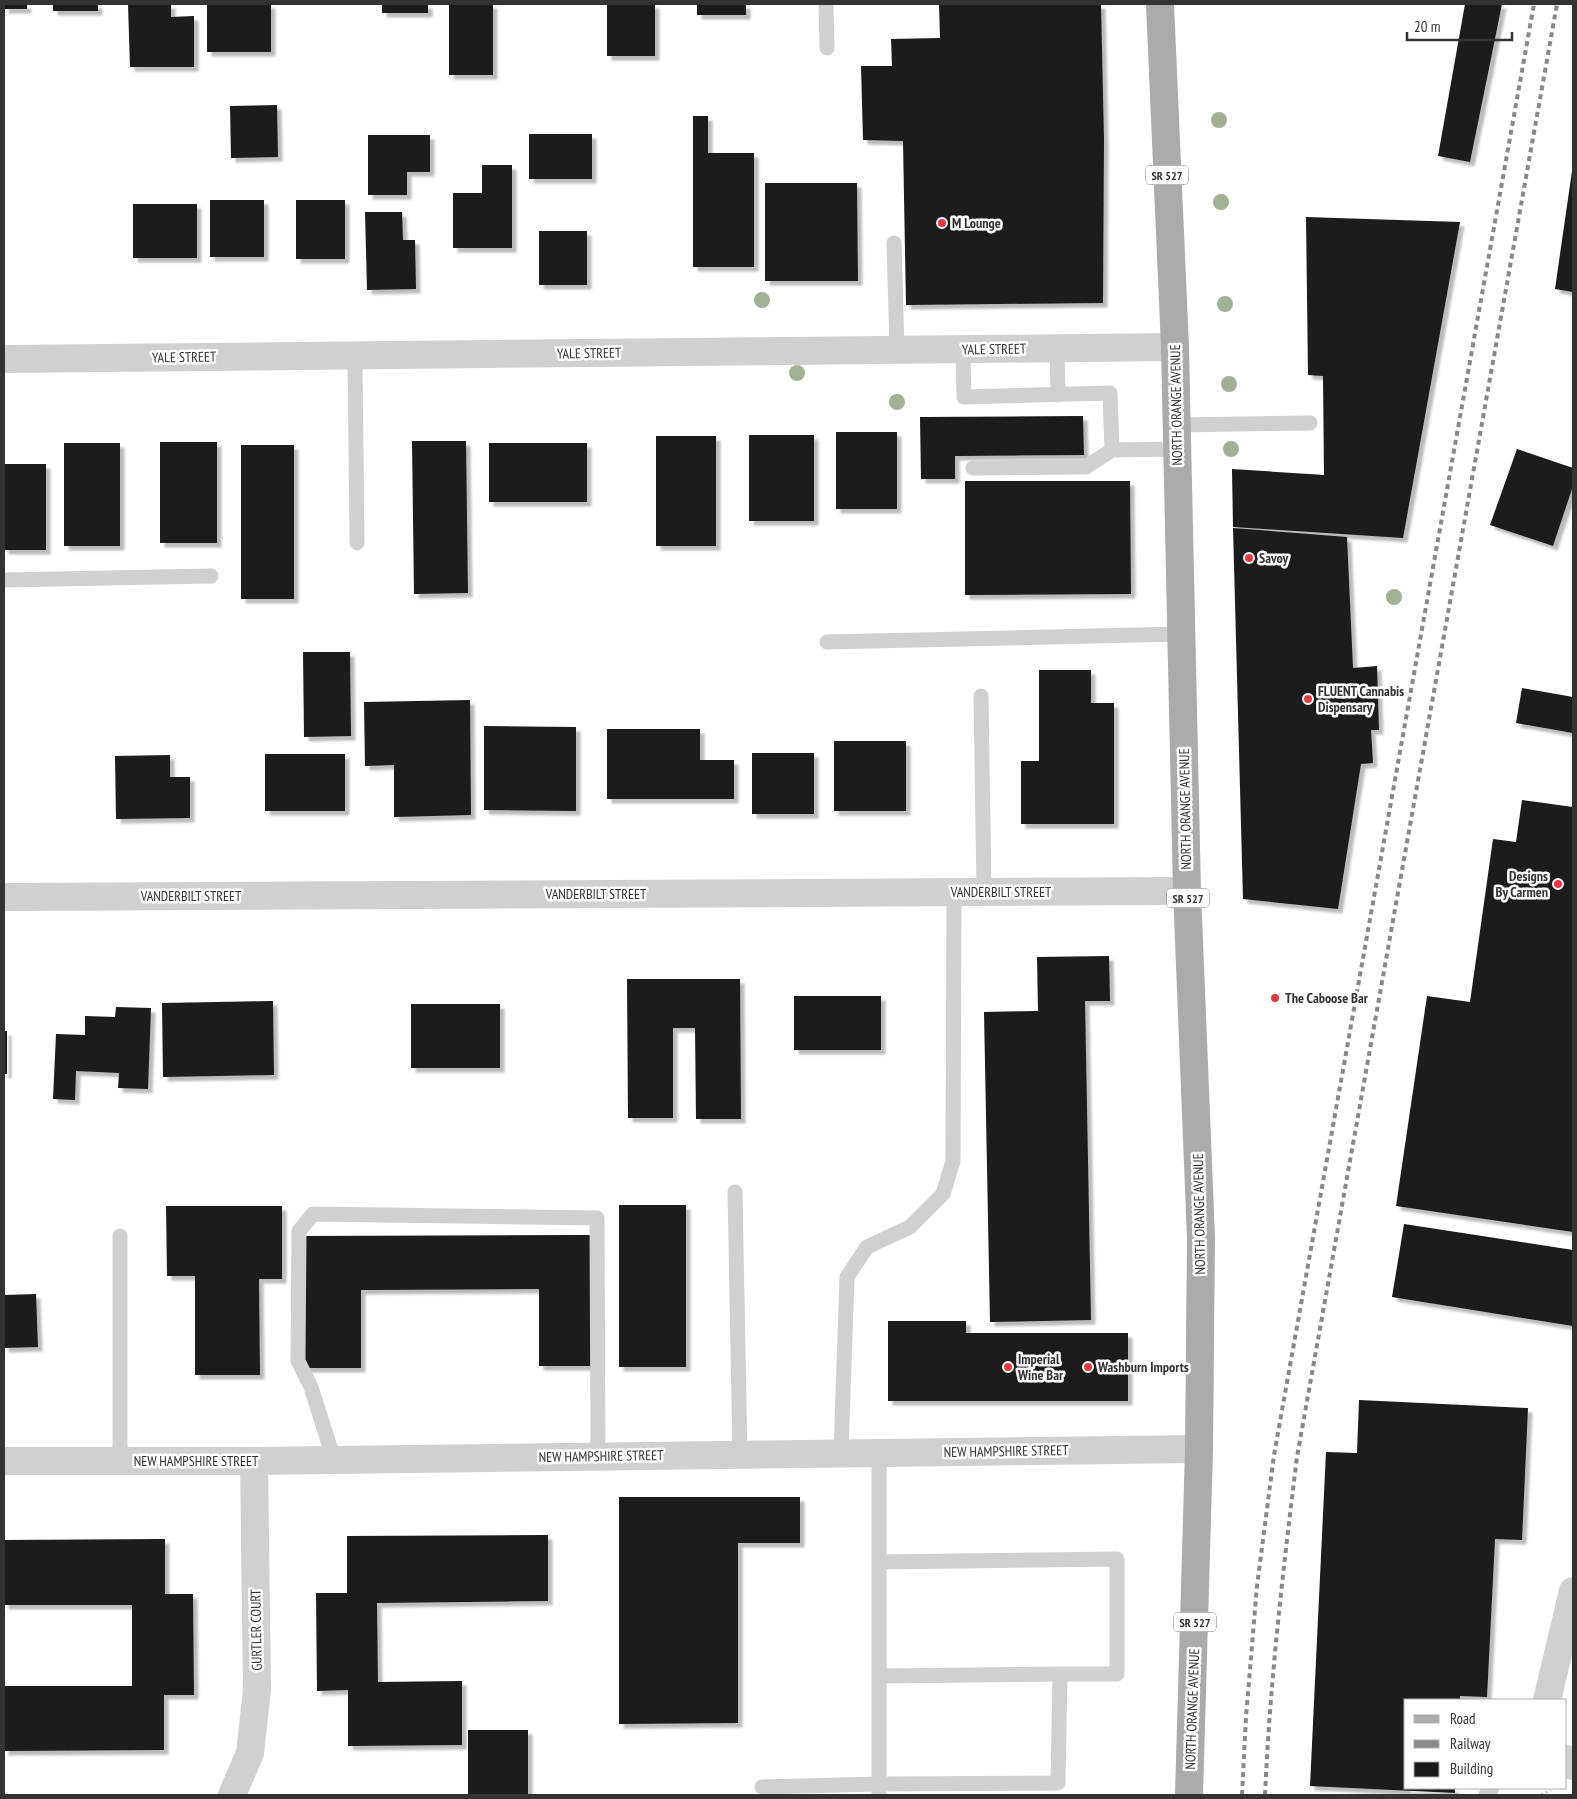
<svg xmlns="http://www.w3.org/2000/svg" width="1577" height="1799" font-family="'PT Sans Narrow',sans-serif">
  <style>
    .building { fill: #1a1a1a; filter: url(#shadow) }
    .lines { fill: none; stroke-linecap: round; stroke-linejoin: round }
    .path { stroke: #cdcdcd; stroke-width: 3; stroke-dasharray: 2.5 2.5; stroke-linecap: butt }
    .service { stroke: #d0d0d0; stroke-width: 15 }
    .minor { stroke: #d0d0d0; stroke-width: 28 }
    .tertiary { stroke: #d0d0d0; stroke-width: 28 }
    .primary { stroke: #ababab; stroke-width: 28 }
    .rail { stroke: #888; stroke-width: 4; stroke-dasharray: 5 4; stroke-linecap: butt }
    .tree { fill: #a2b095 }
    .poi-dot { fill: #e63946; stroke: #fff; stroke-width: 2 }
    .labels { text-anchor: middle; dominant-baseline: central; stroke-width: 5; stroke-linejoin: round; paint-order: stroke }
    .shield { fill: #fff; stroke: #707070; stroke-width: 1 }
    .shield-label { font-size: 12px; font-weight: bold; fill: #333 }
    .poi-label { font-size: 14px; font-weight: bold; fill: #333; stroke: #fff; text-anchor: start }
    .street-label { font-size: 14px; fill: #333; stroke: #fff }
  </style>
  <defs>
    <filter id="shadow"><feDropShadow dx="4.5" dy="4.5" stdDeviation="1" flood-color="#0004"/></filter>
  </defs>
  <rect width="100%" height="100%" fill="#fff"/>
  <path class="building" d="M4,4H27V9H4Z
    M53,4H98V11H53Z
    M128,4H171V17L194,16V67H130Z
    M207,4H271V52H207Z
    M382,4H428V13H382Z
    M449,4H493V75H449Z
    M607,4H655V56H607Z
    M697,4H746V15H697Z
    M939,4H1101L1104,140L1103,303L906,305L903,141L863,140L861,66H892L891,39L940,38Z
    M1465,4H1502L1470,162L1438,156Z
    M277,105L278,157L231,158L230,106Z
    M693,116H708V153H754V267H693Z
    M529,134H592V179H529Z
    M368,135H430V172H407V195H368Z
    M482,165H512V248H453V193H482Z
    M1572,171H1573V292L1555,289Z
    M765,183H857L858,281H765Z
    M210,200H264V257H210Z
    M296,200H345V259H296Z
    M133,204H197V258H133Z
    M365,212H402L403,240H415L416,289L367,290Z
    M1306,217L1460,222L1403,538L1233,527L1232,469L1324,475L1323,376L1308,375Z
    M539,231H587V285H539Z
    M1083,416L1084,455L955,456V479H921L920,417Z
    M836,432H897V509H836Z
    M749,435H814V521H749Z
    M656,436H716V546H656Z
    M412,441H466L468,593L414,594Z
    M160,442H217V543H160Z
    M64,443H120V546H64Z
    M489,443H587V502H489Z
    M241,445H294V599H241Z
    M1517,449L1573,468V486L1553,546L1490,525Z
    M4,464H46V550H4Z
    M965,481H1130L1131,594L965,595Z
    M1233,528L1347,537L1353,668L1377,666L1379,730H1371L1373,763L1361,764L1338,909L1243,899Z
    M303,652H350L351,736L304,737Z
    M1039,670H1091V703H1114V824H1021V761H1039Z
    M1522,688L1573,697V733L1516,723Z
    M470,700L471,815L394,817V765L365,766L364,702Z
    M484,726L576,727V811L484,810Z
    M607,729H700V760H734V799H607Z
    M834,741H906V811H834Z
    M752,753H814V814H752Z
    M265,754H345V811H265Z
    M170,755V777H190V818L116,819L115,756Z
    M1522,800L1573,807V1232L1396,1206L1427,996L1470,1002L1493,839L1516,842Z
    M1109,956L1110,1001H1085L1091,1320L990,1322L984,1012L1038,1011L1037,957Z
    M627,979H740L741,1119H696L695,1028H673V1118H628Z
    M794,996H881V1050H794Z
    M273,1001L274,1075L163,1077L162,1003Z
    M411,1004H500V1068H411Z
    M116,1007L151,1008L148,1089L118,1088L119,1073L76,1071L75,1100L53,1099L56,1034L85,1035V1016L115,1017Z
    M4,1031H7V1074H4Z
    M619,1205H686V1367H619Z
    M166,1206H282V1279H259L260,1375H195V1276H167Z
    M1404,1224L1573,1250V1326L1392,1297Z
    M594,1235L595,1366H539V1289L361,1290V1368H305V1236Z
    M36,1294L38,1347L4,1348V1295Z
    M888,1321H966V1333H1128V1401H888Z
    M1359,1400L1528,1408L1522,1540L1495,1539L1487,1697L1460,1696V1700H1406V1788H1455V1793L1310,1786L1326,1452L1357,1453Z
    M619,1497H800V1543H738V1723L619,1724Z
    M548,1535V1601L377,1603L378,1682L462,1681V1745L348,1746V1690L317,1691L316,1593H347V1536Z
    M165,1539V1594H193L194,1695H164V1750L4,1751V1686H132V1605H4V1540Z
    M468,1730H528V1795H468Z"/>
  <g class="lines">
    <path class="path" d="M1541,1795L1551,1790"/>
    <path class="service" d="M826,4L827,48
      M894,243L897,349
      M1057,348L1058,395
      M963,349L964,397L1110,393L1112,450L1086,467L973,468
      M355,355L357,543
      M1177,425L1310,423
      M1112,450L1177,449
      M4,580L211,576
      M827,642L1181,634
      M981,696L984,892
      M735,1192L740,1455
      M120,1236V1461
      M841,1453L847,1277L867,1247L910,1227L943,1194L953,1161L954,893
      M879,1453V1795
      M334,1460L311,1387L298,1361L299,1231L313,1214L597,1218L598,1456
      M879,1562L1117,1559V1674H1060
      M762,1787L879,1784L1058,1783L1060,1674L879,1676
      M1486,1795L1492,1788"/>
    <path class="minor" d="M4,359L1175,347
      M4,897L1187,891
      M4,1461H254L1199,1449
      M232,1795L250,1753L257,1690L254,1461"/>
    <path class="tertiary" d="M1547,1700L1573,1591
      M1566,1759L1573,1766"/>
    <path class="primary" d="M1160,4L1175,347L1187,891L1201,1238L1199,1449L1189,1795"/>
    <path class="rail" d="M1242,1795L1246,1717L1257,1586L1274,1455L1534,4
      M1265,1795C1270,1682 1283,1570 1297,1457L1557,4"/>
  </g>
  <g class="tree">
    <circle cx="1219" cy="120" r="8"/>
    <circle cx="1221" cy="202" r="8"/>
    <circle cx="762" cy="300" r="8"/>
    <circle cx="1225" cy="304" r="8"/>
    <circle cx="797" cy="373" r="8"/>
    <circle cx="1229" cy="384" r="8"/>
    <circle cx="897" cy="402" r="8"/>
    <circle cx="1231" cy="449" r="8"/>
    <circle cx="1394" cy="597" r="8"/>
  </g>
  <g class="poi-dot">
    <circle cx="942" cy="223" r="5"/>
    <circle cx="1249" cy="558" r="5"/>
    <circle cx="1308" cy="699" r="5"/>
    <circle cx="1558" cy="884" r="5"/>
    <circle cx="1275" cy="998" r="5"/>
    <circle cx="1008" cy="1367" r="5"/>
    <circle cx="1088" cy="1367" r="5"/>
  </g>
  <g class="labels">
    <g class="shield">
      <rect x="1146" y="165.5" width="42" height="19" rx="4"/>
      <rect x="1167" y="888.5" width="42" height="19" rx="4"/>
      <rect x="1174" y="1612.5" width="42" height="19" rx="4"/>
    </g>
    <g class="shield-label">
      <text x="1167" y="175">SR 527</text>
      <text x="1188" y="898">SR 527</text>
      <text x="1195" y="1622">SR 527</text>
    </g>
    <g class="poi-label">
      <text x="952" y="223">M Lounge</text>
      <text x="1259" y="558">Savoy</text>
      <text x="1318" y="691">FLUENT Cannabis<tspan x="1318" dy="16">Dispensary</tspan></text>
      <text x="1548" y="876" text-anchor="end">Designs<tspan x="1548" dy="16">By Carmen</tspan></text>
      <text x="1285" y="998">The Caboose Bar</text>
      <text x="1018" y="1359">Imperial<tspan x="1018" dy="16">Wine Bar</tspan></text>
      <text x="1098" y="1367">Washburn Imports</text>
    </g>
    <g class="street-label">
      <text transform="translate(994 349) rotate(-1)">YALE STREET</text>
      <text transform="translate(589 353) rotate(-1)">YALE STREET</text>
      <text transform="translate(184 357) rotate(-1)">YALE STREET</text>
      <text transform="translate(1176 405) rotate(-91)">NORTH ORANGE AVENUE</text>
      <text transform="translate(1185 809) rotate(-91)">NORTH ORANGE AVENUE</text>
      <text x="1001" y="892">VANDERBILT STREET</text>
      <text x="596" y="894">VANDERBILT STREET</text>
      <text x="191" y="896">VANDERBILT STREET</text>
      <text transform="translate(1199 1214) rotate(-91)">NORTH ORANGE AVENUE</text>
      <text transform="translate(1006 1451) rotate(-1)">NEW HAMPSHIRE STREET</text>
      <text transform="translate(601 1456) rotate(-1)">NEW HAMPSHIRE STREET</text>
      <text x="196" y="1461">NEW HAMPSHIRE STREET</text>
      <text transform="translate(256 1630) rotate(-91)">GURTLER COURT</text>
      <text transform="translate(1192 1709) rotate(-88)">NORTH ORANGE AVENUE</text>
    </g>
  </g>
  <rect width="1577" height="1799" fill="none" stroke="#333333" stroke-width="10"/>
  <rect x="1404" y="1699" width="162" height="90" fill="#ffffff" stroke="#adadad"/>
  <rect x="1414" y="1715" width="25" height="8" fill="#ababab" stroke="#adadad"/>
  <text x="1450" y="1724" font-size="15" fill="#333333">Road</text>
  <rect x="1414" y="1740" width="25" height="8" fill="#888888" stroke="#adadad"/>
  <text x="1450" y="1749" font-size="15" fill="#333333">Railway</text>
  <rect x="1414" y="1762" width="25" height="15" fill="#1a1a1a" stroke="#adadad"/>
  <text x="1450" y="1774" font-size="15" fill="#333333">Building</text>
  <path d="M1407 32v8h105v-8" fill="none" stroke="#333333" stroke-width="2.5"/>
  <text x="1414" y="32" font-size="15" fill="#333333" stroke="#ffffff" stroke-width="4" paint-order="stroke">20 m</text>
</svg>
